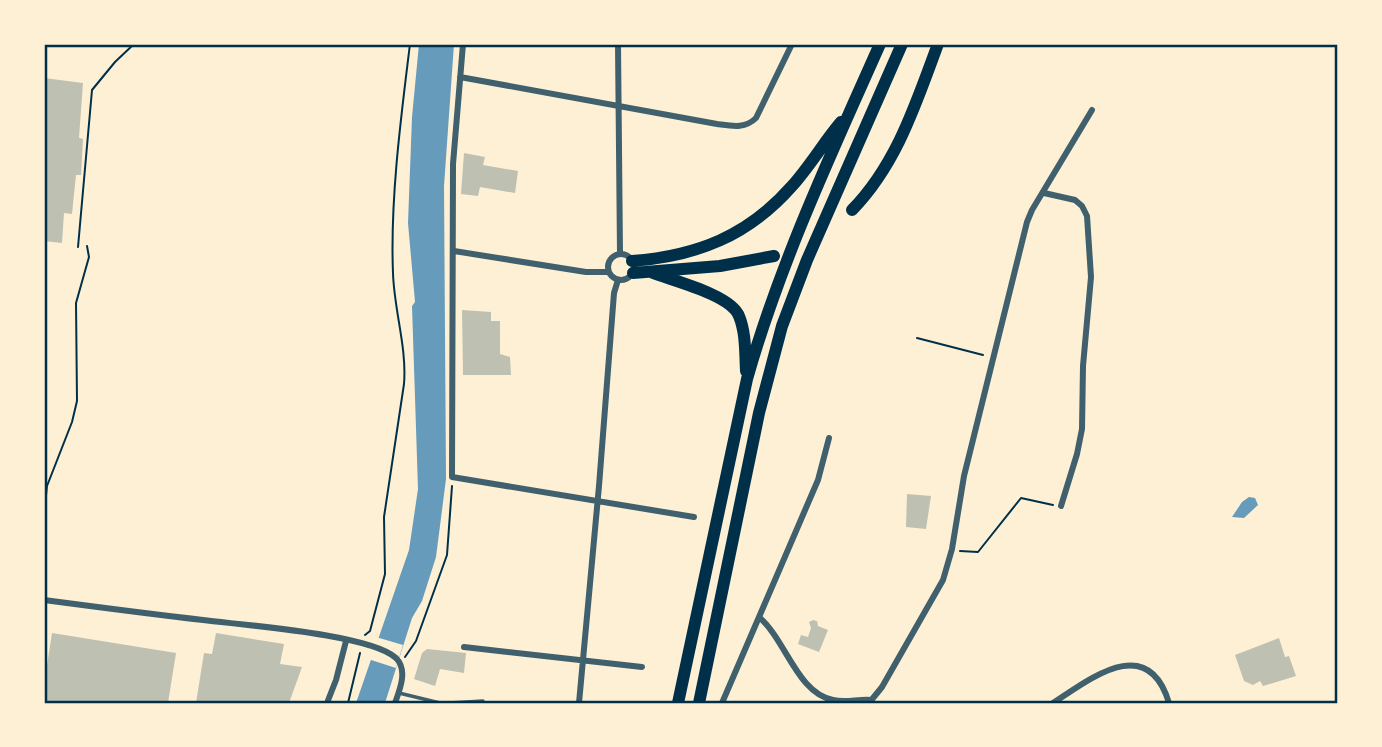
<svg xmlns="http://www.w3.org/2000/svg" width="1382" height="747" font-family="Spectral,serif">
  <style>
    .water { fill: #669bbc }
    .pier { fill: #fdf0d5 }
    .building { fill: #bec0b2 }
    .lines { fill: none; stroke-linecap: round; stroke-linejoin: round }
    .path { stroke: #003049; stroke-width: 2 }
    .service { stroke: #3f606c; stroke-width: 3.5 }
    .minor { stroke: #3f606c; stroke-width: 6 }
    .motorway { stroke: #003049; stroke-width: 12 }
    .neatline { fill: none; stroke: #003049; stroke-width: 2.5 }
  </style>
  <rect width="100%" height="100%" fill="#fdf0d5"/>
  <path class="water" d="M419,44H454L444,186L446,479L436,557L422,601L412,618L385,703H356L409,550L418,489L412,306L415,302L408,223L412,117Z
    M1249,497L1255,498L1258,505L1244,518L1232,517L1242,502Z"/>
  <path class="pier" d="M376,637L403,645L396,668L368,659Z"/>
  <path class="building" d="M44,78L83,83L79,138L83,139L81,175H76L72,214L64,213L62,243L44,241Z
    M464,153L485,157L483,165L518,171L515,193L480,187L478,196L461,194Z
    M462,310L491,312V321H500V354L510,357L511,375H463Z
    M907,494L931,496L926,529L906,527Z
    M813,620L817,621L818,626L828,630L819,652L798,644L801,635L808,637L811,628L809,622Z
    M52,633L176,653L168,703H44V685Z
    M216,633L284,644L280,664L302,667L289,703H196L204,653L212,654Z
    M1279,638L1285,657L1289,656L1296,676L1263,686L1260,681L1253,685L1244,681L1235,655Z
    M427,649L466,653L464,673L440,669L435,686L414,679L422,653Z"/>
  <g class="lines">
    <path class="path" d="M78,247L92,90L115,62L134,44
      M917,338L983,355
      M44,514L47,486L72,422L77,401L76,303L89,257L87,246
      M960,551L978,552L1021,498L1053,505
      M365,635L370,631L385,574L384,517L404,384C407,347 394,310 393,273C390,200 401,117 410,44
      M405,657L416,641L447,555L452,486
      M348,703L360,653"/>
    <path class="service" d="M399,693L440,703
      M449,703L483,701"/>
    <path class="minor" d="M463,44L453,164L452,477L694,517
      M618,44L620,254
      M460,77L717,124C732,126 745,129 756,118L792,44
      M1044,193L1075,200L1082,206L1087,216L1091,277L1083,366L1082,429L1077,454L1061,506
      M454,251L586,272H608
      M608 267a13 13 0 1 1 26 0a13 13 0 1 1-26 0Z
      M44,600C97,607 150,614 203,620C241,625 370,634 396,658C408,670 400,689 395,703
      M759,617C786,640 797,693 833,700C845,703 858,699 871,700
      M464,647L642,667
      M327,703L336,680L346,641
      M579,703L599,486L614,293L618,280
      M722,703L818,480L829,438
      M869,703L882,687L943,580L952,549L964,476L1027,222L1032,210L1092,110
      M1053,703C1090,679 1148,632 1169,703"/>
    <path class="motorway" d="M852,210C897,164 916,103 938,44
      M632,261C697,256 748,236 792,186C810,166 824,142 841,122
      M633,273L720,266L774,256
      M653,273C674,281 731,295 739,316C746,333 745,353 746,371
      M678,703L747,379C780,263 831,154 880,44
      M699,703L759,413L782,326L807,260L902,44"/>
  </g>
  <rect width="1382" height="747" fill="none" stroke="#fdf0d5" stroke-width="91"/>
  <rect x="46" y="46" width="1290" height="656" class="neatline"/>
</svg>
